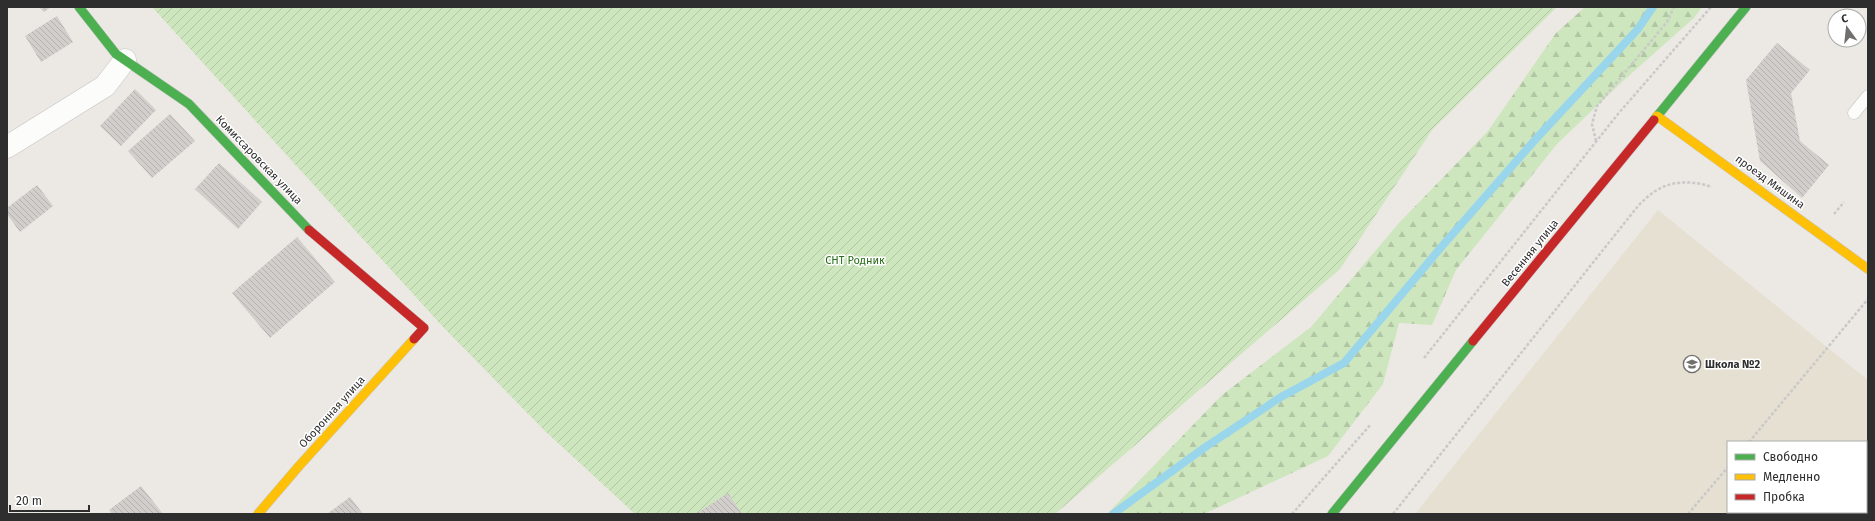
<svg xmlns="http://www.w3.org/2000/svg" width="1875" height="521" font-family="'Fira Sans',sans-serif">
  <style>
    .education { fill: #e6e0d3; fill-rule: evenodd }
    .forest { fill: url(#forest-firs) }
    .garden { fill: url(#garden-furrows) }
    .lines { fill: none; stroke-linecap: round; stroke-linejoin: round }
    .stream { stroke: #99d6ec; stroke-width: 8 }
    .building { fill: url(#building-back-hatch) }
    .lane-casing { stroke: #c5c4c5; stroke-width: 13 }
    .street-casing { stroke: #c5c4c5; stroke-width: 23 }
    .fast-casing { stroke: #c5c4c5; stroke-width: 10 }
    .slow-casing { stroke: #c5c4c5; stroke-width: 10 }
    .jam-casing { stroke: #c5c4c5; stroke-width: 10 }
    .path { stroke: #c9c9c8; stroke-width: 2.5; stroke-dasharray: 3 2; stroke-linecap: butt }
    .lane { stroke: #fcfcfb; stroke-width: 12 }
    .street { stroke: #fcfcfb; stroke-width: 22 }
    .fast { stroke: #4caf50; stroke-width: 9 }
    .slow { stroke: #ffc107; stroke-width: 9 }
    .jam { stroke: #c62828; stroke-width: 9 }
    .labels { text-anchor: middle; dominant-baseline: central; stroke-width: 3; stroke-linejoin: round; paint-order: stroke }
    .street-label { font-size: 11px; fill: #2e2e2e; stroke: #fff }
    .park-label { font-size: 11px; fill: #2c6e1b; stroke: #fff }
    .poi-label { font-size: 11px; font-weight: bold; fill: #2e2e2e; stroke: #fff; text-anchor: start }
  </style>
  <defs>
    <pattern id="forest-firs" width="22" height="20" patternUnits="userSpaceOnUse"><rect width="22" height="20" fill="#cee6be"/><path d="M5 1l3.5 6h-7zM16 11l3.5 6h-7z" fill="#b1c6a4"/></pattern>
    <pattern id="garden-furrows" width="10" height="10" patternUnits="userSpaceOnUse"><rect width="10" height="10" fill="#cee6be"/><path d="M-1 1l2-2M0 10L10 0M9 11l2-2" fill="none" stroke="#b1c6a4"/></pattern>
    <pattern id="building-back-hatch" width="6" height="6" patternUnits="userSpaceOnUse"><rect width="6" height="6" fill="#d1cecb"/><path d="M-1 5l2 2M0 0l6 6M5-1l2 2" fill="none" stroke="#b4b1af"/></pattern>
  </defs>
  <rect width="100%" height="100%" fill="#ece8e4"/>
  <path class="education" d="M1658,210L1868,380V514H1415ZM1728,442H1866V512H1728Z"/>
  <path class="forest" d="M1585,7H1702L1694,18L1624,80L1557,144L1456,270L1432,325L1399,323L1383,384L1328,456L1204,514H1107L1222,395L1311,327L1398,224L1488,131L1556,33Z"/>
  <path class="garden" d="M152,7H1557L1432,130L1340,269L1055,514H635L545,431L444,328Z"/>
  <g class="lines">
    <path class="stream" d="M1113,514L1204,448L1281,397L1344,363L1443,245L1534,141L1638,29L1653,7"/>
  </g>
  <path class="building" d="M39,7H51L44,12Z
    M57,16L73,42L41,62L25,36Z
    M1777,43L1810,70L1791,93L1800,141L1829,165L1802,198L1760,161L1746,80Z
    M135,89L156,110L121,146L100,126Z
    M170,114L195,141L152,178L128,151Z
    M219,163L262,202L238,229L195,189Z
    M37,185L53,206L20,232L7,214V208Z
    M297,237L335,282L270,338L232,293Z
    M141,486L163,514H112L109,510Z
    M728,493L742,514H696Z
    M350,497L363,514H327Z"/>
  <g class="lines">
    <defs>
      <path id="lane" d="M1854,113L1868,96"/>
      <path id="street" d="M7,147L105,86L125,60"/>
      <path id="fast" d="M79,7L116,54L189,104L309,230
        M1654,120L1746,7
        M1332,514L1473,341"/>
      <path id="slow" d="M1657,116L1868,269
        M258,514L299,466L414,339"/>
      <path id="jam" d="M309,230L424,328L414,339
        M1473,341L1654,120"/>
    </defs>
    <use href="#lane" class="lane-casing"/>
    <use href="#street" class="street-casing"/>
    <use href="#fast" class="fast-casing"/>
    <use href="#slow" class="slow-casing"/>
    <use href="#jam" class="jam-casing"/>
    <path class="path" d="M1596,141L1592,124L1597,106L1667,22L1674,7
      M1834,214L1844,202
      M1424,358L1618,114L1711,7
      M1749,442L1868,299
      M1292,514L1371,424
      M1393,514L1638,206C1644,200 1650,194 1657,190C1673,180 1695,181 1712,187
      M1688,514L1728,467"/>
    <use href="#lane" class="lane"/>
    <use href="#street" class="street"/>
    <use href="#fast" class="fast"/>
    <use href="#slow" class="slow"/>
    <use href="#jam" class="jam"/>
  </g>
  <defs>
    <symbol id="school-ring" viewBox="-11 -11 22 22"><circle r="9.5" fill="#fff" stroke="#706f6e" stroke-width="1.5"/><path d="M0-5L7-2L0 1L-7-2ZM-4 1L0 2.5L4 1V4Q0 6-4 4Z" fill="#706f6e"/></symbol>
  </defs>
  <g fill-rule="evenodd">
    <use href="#school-ring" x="1682" y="354" width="20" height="20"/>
  </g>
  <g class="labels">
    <g class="street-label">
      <text transform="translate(259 160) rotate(46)">Комиссаровская улица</text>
      <text transform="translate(1770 182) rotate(36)">проезд Мишина</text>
      <text transform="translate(1530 253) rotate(-51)">Весенняя улица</text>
      <text transform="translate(332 412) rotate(-48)">Оборонная улица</text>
    </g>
    <g class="park-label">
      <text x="855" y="260">СНТ Родник</text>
    </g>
    <g class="poi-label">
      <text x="1705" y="364">Школа №2</text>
    </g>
  </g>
  <rect width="1875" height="521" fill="none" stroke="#2e2e2e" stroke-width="16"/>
  <rect x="1727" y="441" width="140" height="72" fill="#ffffff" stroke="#ababab"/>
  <rect x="1735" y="454" width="20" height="6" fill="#4caf50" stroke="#ababab"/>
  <text x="1763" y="461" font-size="12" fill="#2e2e2e">Свободно</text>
  <rect x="1735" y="474" width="20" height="6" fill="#ffc107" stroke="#ababab"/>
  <text x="1763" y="481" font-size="12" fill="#2e2e2e">Медленно</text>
  <rect x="1735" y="494" width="20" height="6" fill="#c62828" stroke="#ababab"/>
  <text x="1763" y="501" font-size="12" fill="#2e2e2e">Пробка</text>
  <g transform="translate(1847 28) rotate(345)"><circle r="19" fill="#ffffff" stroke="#ababab"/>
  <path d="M0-3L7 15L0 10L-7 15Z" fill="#706f6e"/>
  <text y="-6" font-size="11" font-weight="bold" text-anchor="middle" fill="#2e2e2e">С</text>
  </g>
  <path d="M10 505v6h79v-6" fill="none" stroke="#2e2e2e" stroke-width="2"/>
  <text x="16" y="505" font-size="12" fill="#2e2e2e" stroke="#ffffff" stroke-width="3" paint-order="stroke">20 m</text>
</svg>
